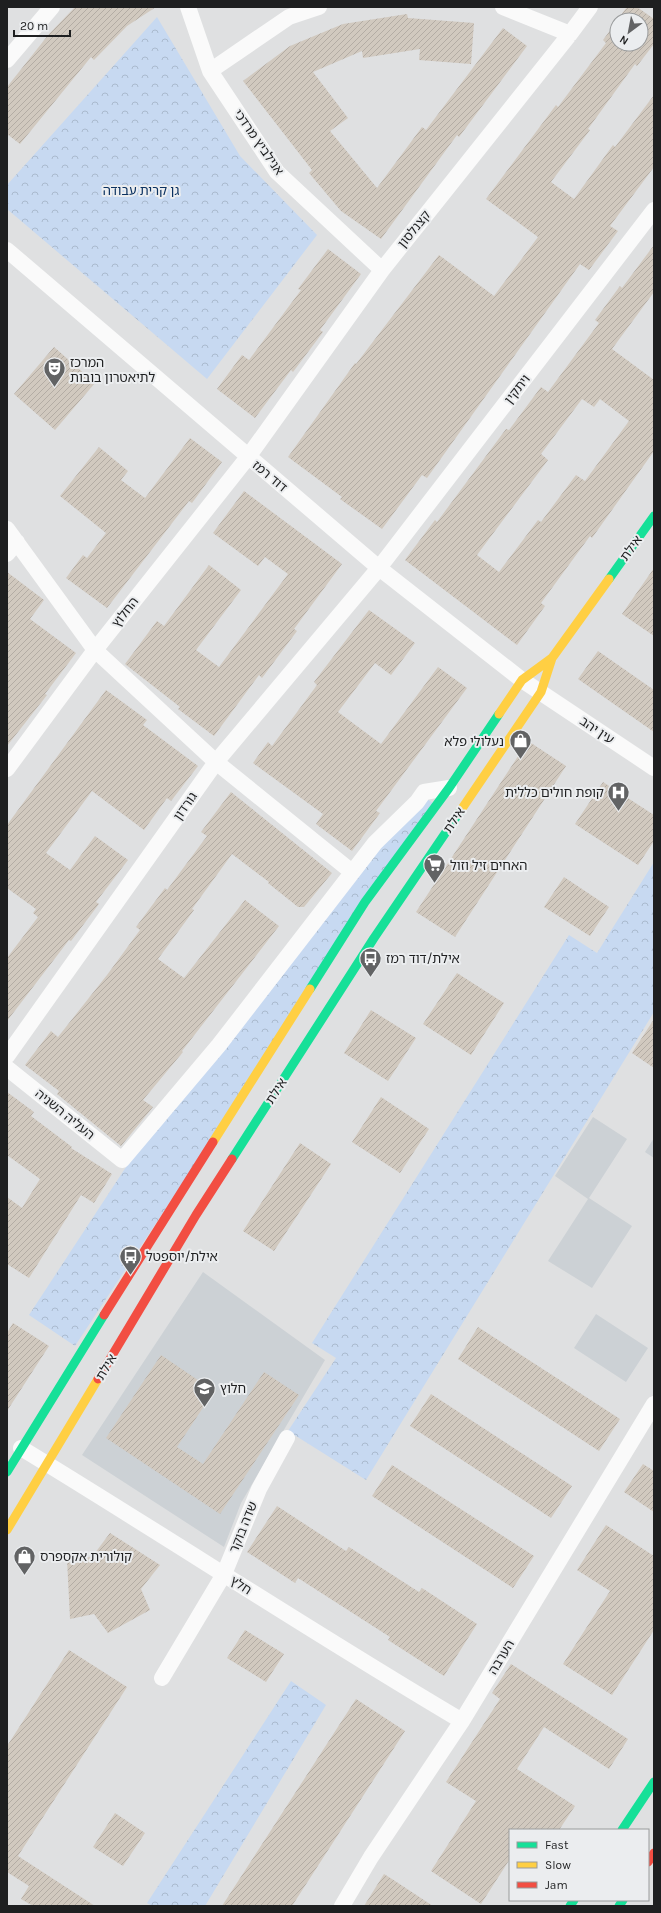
<svg xmlns="http://www.w3.org/2000/svg" width="661" height="1913" font-family="Karla,'Noto Sans Hebrew',sans-serif">
  <style>
    .built { fill: #ccd1d5 }
    .park { fill: url(#park-crowns) }
    .building { fill: url(#building-hatch); fill-rule: evenodd }
    .lines { fill: none; stroke-linecap: round; stroke-linejoin: round }
    .street { stroke: #fafafa; stroke-width: 16 }
    .fast { stroke: #16e098; stroke-width: 9 }
    .slow { stroke: #ffcf43; stroke-width: 9 }
    .jam { stroke: #f24e42; stroke-width: 9 }
    .labels { text-anchor: middle; dominant-baseline: central; stroke-width: 4; stroke-linejoin: round; paint-order: stroke }
    .street-label { font-size: 13px; fill: #1e1f20; stroke: #ebedef }
    .park-label { font-size: 13px; fill: #0a3160; stroke: #ebedef }
    .poi-label { font-size: 13px; fill: #1e1f20; stroke: #ebedef; text-anchor: start }
  </style>
  <defs>
    <pattern id="park-crowns" width="20" height="18" patternUnits="userSpaceOnUse"><rect width="20" height="18" fill="#c7d9f1"/><path d="M2 6a3 3 0 1 1 6 0M12 15a3 3 0 1 1 6 0" fill="none" stroke="#aabace"/></pattern>
    <pattern id="building-hatch" width="6" height="6" patternUnits="userSpaceOnUse"><rect width="6" height="6" fill="#d1c9bf"/><path d="M-1 1l2-2M0 6l6-6M5 7l2-2" fill="none" stroke="#b3aca4"/></pattern>
  </defs>
  <rect width="100%" height="100%" fill="#dfe0e1"/>
  <path class="built" d="M593,1117L627,1139L589,1198L632,1226L592,1288L548,1261L588,1199L555,1176Z
    M654,1138V1158L645,1152Z
    M203,1272L325,1360L241,1503L224,1547L82,1455Z
    M596,1314L648,1348L626,1382L574,1348Z"/>
  <path class="park" d="M157,17L240,156L317,235L207,379L7,209V185Z
    M424,797L433,803L75,1346L29,1315L145,1138L378,847Z
    M654,862V1012L366,1480L288,1431L336,1358L312,1343L569,935L597,953Z
    M291,1681L326,1705L205,1906H152L147,1903Z"/>
  <path class="building" d="M75,7H156L127,26L94,60L91,57L20,144L7,134V87L49,34Z
    M627,7H637L654,19V44L637,66L635,64L588,129L590,130L551,182L574,199L613,145L615,147L654,95V167L610,226L618,231L589,270L580,264L427,478L422,475L382,529L340,499L342,497L288,457L355,363L356,364L439,255L494,296L538,237L486,199L556,105L558,107L606,43L603,40L617,21V44H641V20H617Z
    M407,14L408,18L474,23L471,64L419,60L420,49L363,58L362,51L313,72L348,118L330,131L377,188L422,127L426,130L503,28L527,46L459,137L457,135L381,239L341,211L309,173L312,170L243,81L290,46L343,24Z
    M654,245V292L612,349L654,380V451L592,538L590,536L541,603L545,606L517,645L405,560L435,520L437,522L506,429L509,430L541,387L548,392L599,323L595,320L620,286L622,288ZM582,399L594,407L600,399L629,421L585,481L576,475L541,522L538,520L499,572L477,555L548,460L541,454Z
    M328,249L361,274L320,330L323,332L293,372L291,370L255,418L217,389L242,355L249,360L301,290L298,289Z
    M54,347L95,383L55,430L14,394Z
    M190,438L222,462L192,503L189,501L107,608L66,578L83,555L87,558L106,533L60,496L99,447L128,471L121,480L145,498Z
    M244,491L342,564L294,629L297,631L262,678L259,675L214,736L178,709L180,707L125,664L157,621L164,626L209,565L241,590L196,650L219,667L288,574L265,557L258,566L213,533Z
    M654,568V636L622,614Z
    M7,572L44,600L30,619L76,653L45,694L47,695L7,746Z
    M369,610L415,643L391,675L375,663L338,712L381,744L438,667L467,688L376,811L380,813L352,851L316,824L323,814L253,763L268,742L272,746L317,685L314,682Z
    M598,651L654,690V732L578,679Z
    M106,690L147,720L143,725L198,766L171,801L167,798L144,830L92,791L46,853L70,870L95,836L128,860L96,902L99,904L71,941L69,940L7,1021V958L38,917L33,913L36,909L7,888V825Z
    M528,741L566,766L455,937L416,912Z
    M603,782L654,815V841L638,865L575,824Z
    M231,792L332,873L304,907H298L268,883L269,882L232,854L192,909L194,910L158,959L184,978L245,900L279,926L182,1051L183,1052L143,1100L153,1107L121,1146L57,1094L59,1091L25,1065L51,1031L58,1037L107,975L140,930L136,927L165,888L167,890L207,836L201,832Z
    M564,877L609,907L590,936L544,907Z
    M457,973L504,1003L471,1055L423,1024Z
    M371,1010L416,1038L388,1081L344,1053Z
    M654,1019V1068L632,1053Z
    M7,1092L34,1112L31,1116L72,1147L71,1148L112,1174L94,1203L81,1195L29,1278L7,1264V1197L22,1208L40,1179L7,1155Z
    M381,1097L429,1129L400,1173L352,1142Z
    M300,1143L331,1164L274,1251L243,1231Z
    M13,1323L49,1346L7,1411V1333Z
    M478,1327L620,1419L599,1451L458,1359Z
    M161,1355L214,1391L177,1447L203,1464L264,1372L299,1395L220,1514L106,1438Z
    M431,1394L572,1486L551,1518L410,1426Z
    M643,1464L654,1471V1512L624,1492Z
    M392,1465L534,1556L513,1588L372,1496Z
    M277,1506L346,1551L349,1547L419,1592L422,1588L477,1624L444,1676L388,1640L390,1637L298,1578L295,1583L247,1552Z
    M606,1525L654,1556V1630L612,1695L563,1664L610,1591L577,1570Z
    M110,1533L160,1565L141,1589L150,1610L108,1633L94,1614L70,1619L67,1559L92,1557Z
    M245,1630L284,1654L266,1682L227,1658Z
    M69,1650L127,1687L18,1856L95,1906H33L21,1899L29,1886L7,1872V1746Z
    M511,1664L628,1739L609,1769L544,1727L517,1769L575,1806L559,1830H510V1859L481,1904L431,1871L476,1801L446,1782L500,1699L492,1693Z
    M356,1699L405,1731L292,1906H222Z
    M115,1813L145,1833L123,1866L93,1847Z
    M384,1874L392,1879L433,1906H364Z"/>
  <g class="lines">
    <path class="street" d="M188,7L210,71L277,172L382,270
      M503,7L570,34
      M7,60L52,7
      M210,71L289,17L319,7
      M7,250L379,568L522,680L654,768
      M7,529L95,650L216,762L352,872
      M7,554L17,542
      M7,769L95,650L248,457L382,270L570,34L590,7
      M7,1056L216,762L379,568L654,210
      M7,1068L122,1160L219,1045L375,843L417,802L424,792L449,788
      M21,1448C169,1538 313,1633 462,1721
      M162,1678L224,1574L259,1489L287,1438
      M342,1906L371,1857L462,1721L654,1404"/>
    <path class="fast" d="M609,579L654,516
      M310,989L365,902L449,788L499,714
      M232,1159L374,938L461,810
      M7,1472L104,1315
      M622,1830L654,1782
      M570,1906L574,1900
      M619,1906L623,1900"/>
    <path class="slow" d="M499,714L522,680L552,658L609,579
      M461,810L541,692L552,658
      M213,1142L310,989
      M7,1530L98,1379"/>
    <path class="jam" d="M104,1315L213,1142
      M98,1379L196,1215L232,1159
      M648,1862L654,1853"/>
  </g>
  <defs>
    <symbol id="theatre-pin" viewBox="-11 -11 22 30"><path d="M0 17L-7.5 6A9.5 9.5 0 1 1 7.5 6Z" fill="#626364" stroke="#ebedef"/><path d="M-5-5.5Q0-4 5-5.5V0Q5 5 0 6Q-5 5-5 0ZM-3.3-2.5H-1v1.5H-3.3ZM1-2.5H3.3v1.5H1ZM-2.8 1Q0 5.5 2.8 1Z" fill="#fff"/></symbol>
    <symbol id="shop-pin" viewBox="-11 -11 22 30"><path d="M0 17L-7.5 6A9.5 9.5 0 1 1 7.5 6Z" fill="#626364" stroke="#ebedef"/><path d="M-5-2.5h2.3a2.7 3.5 0 0 1 5.4 0H5L5.5 6h-11ZM-1.5-2.5h3a1.5 2.3 0 0 0-3 0Z" fill="#fff"/></symbol>
    <symbol id="hospital-pin" viewBox="-11 -11 22 30"><path d="M0 17L-7.5 6A9.5 9.5 0 1 1 7.5 6Z" fill="#626364" stroke="#ebedef"/><path d="M-5-5h3v3.5h4V-5h3V5h-3V1.5h-4V5h-3Z" fill="#fff"/></symbol>
    <symbol id="supermarket-pin" viewBox="-11 -11 22 30"><path d="M0 17L-7.5 6A9.5 9.5 0 1 1 7.5 6Z" fill="#626364" stroke="#ebedef"/><path d="M-6-5.5h2.5l.6 2H6L4.5 2H-2.5L-4.4-4H-6ZM-1.5 3.2a1.3 1.3 0 1 0 .1 0ZM3 3.2a1.3 1.3 0 1 0 .1 0Z" fill="#fff"/></symbol>
    <symbol id="bus-pin" viewBox="-11 -11 22 30"><path d="M0 17L-7.5 6A9.5 9.5 0 1 1 7.5 6Z" fill="#626364" stroke="#ebedef"/><path d="M-5-6H5V4H4V6H2V4H-2V6H-4V4H-5ZM-3.5-4V0h7V-4ZM-3.5 1.2v1.5H-2V1.2ZM2 1.2v1.5H3.5V1.2Z" fill="#fff"/></symbol>
    <symbol id="school-pin" viewBox="-11 -11 22 30"><path d="M0 17L-7.5 6A9.5 9.5 0 1 1 7.5 6Z" fill="#626364" stroke="#ebedef"/><path d="M0-5L7-2L0 1L-7-2ZM-4 1L0 2.5L4 1V4Q0 6-4 4Z" fill="#fff"/></symbol>
  </defs>
  <g fill-rule="evenodd">
    <use href="#theatre-pin" x="42" y="356" width="25" height="34"/>
    <use href="#shop-pin" x="508" y="728" width="25" height="34"/>
    <use href="#hospital-pin" x="606" y="780" width="25" height="34"/>
    <use href="#supermarket-pin" x="422" y="852" width="25" height="34"/>
    <use href="#bus-pin" x="358" y="946" width="25" height="34"/>
    <use href="#bus-pin" x="118" y="1244" width="25" height="34"/>
    <use href="#school-pin" x="192" y="1376" width="25" height="34"/>
    <use href="#shop-pin" x="12" y="1544" width="25" height="34"/>
  </g>
  <g class="labels">
    <g class="street-label">
      <text transform="translate(259 142) rotate(55)">אנילביץ מרדכי</text>
      <text transform="translate(414 229) rotate(-51)">קצנלסון</text>
      <text transform="translate(517 389) rotate(-52)">ויתקין</text>
      <text transform="translate(270 476) rotate(40)">דוד רמז</text>
      <text transform="translate(631 548) rotate(-54)">אילת</text>
      <text transform="translate(125 612) rotate(-52)">החלוץ</text>
      <text transform="translate(597 730) rotate(34)">עין יהב</text>
      <text transform="translate(185 806) rotate(-55)">גורדון</text>
      <text transform="translate(454 820) rotate(-56)">אילת</text>
      <text transform="translate(276 1091) rotate(-57)">אילת</text>
      <text transform="translate(65 1114) rotate(39)">העליה השניה</text>
      <text transform="translate(106 1367) rotate(-59)">אילת</text>
      <text transform="translate(243 1527) rotate(-68)">שדה בוקר</text>
      <text transform="translate(241 1585) rotate(33)">חלץ</text>
      <text transform="translate(501 1657) rotate(-59)">הערבה</text>
    </g>
    <g class="park-label">
      <text x="141" y="190">גן קרית עבודה</text>
    </g>
    <g class="poi-label">
      <text x="70" y="362">המרכז<tspan x="70" dy="15">לתיאטרון בובות</tspan></text>
      <text x="504" y="741" text-anchor="end">נעלולי פלא</text>
      <text x="604" y="792" text-anchor="end">קופת חולים כללית</text>
      <text x="450" y="865">האחים זיל וזול</text>
      <text x="386" y="958">אילת/דוד רמז</text>
      <text x="146" y="1256">אילת/יוספטל</text>
      <text x="220" y="1388">חלוץ</text>
      <text x="40" y="1556">קולורית אקספרס</text>
    </g>
  </g>
  <rect width="661" height="1913" fill="none" stroke="#1e1f20" stroke-width="16"/>
  <rect x="509" y="1829" width="140" height="72" fill="#ebedef" stroke="#999b9c"/>
  <rect x="517" y="1842" width="20" height="6" fill="#16e098" stroke="#999b9c"/>
  <text x="545" y="1849" font-size="12" fill="#1e1f20">Fast</text>
  <rect x="517" y="1862" width="20" height="6" fill="#ffcf43" stroke="#999b9c"/>
  <text x="545" y="1869" font-size="12" fill="#1e1f20">Slow</text>
  <rect x="517" y="1882" width="20" height="6" fill="#f24e42" stroke="#999b9c"/>
  <text x="545" y="1889" font-size="12" fill="#1e1f20">Jam</text>
  <g transform="translate(629 32) rotate(212)"><circle r="19" fill="#ebedef" stroke="#999b9c"/>
  <path d="M0-3L7 15L0 10L-7 15Z" fill="#626364"/>
  <text y="-6" font-size="11" font-weight="bold" text-anchor="middle" fill="#1e1f20">N</text>
  </g>
  <path d="M14 30v6h56v-6" fill="none" stroke="#1e1f20" stroke-width="2"/>
  <text x="20" y="30" font-size="12" fill="#1e1f20" stroke="#ebedef" stroke-width="3" paint-order="stroke">20 m</text>
</svg>
